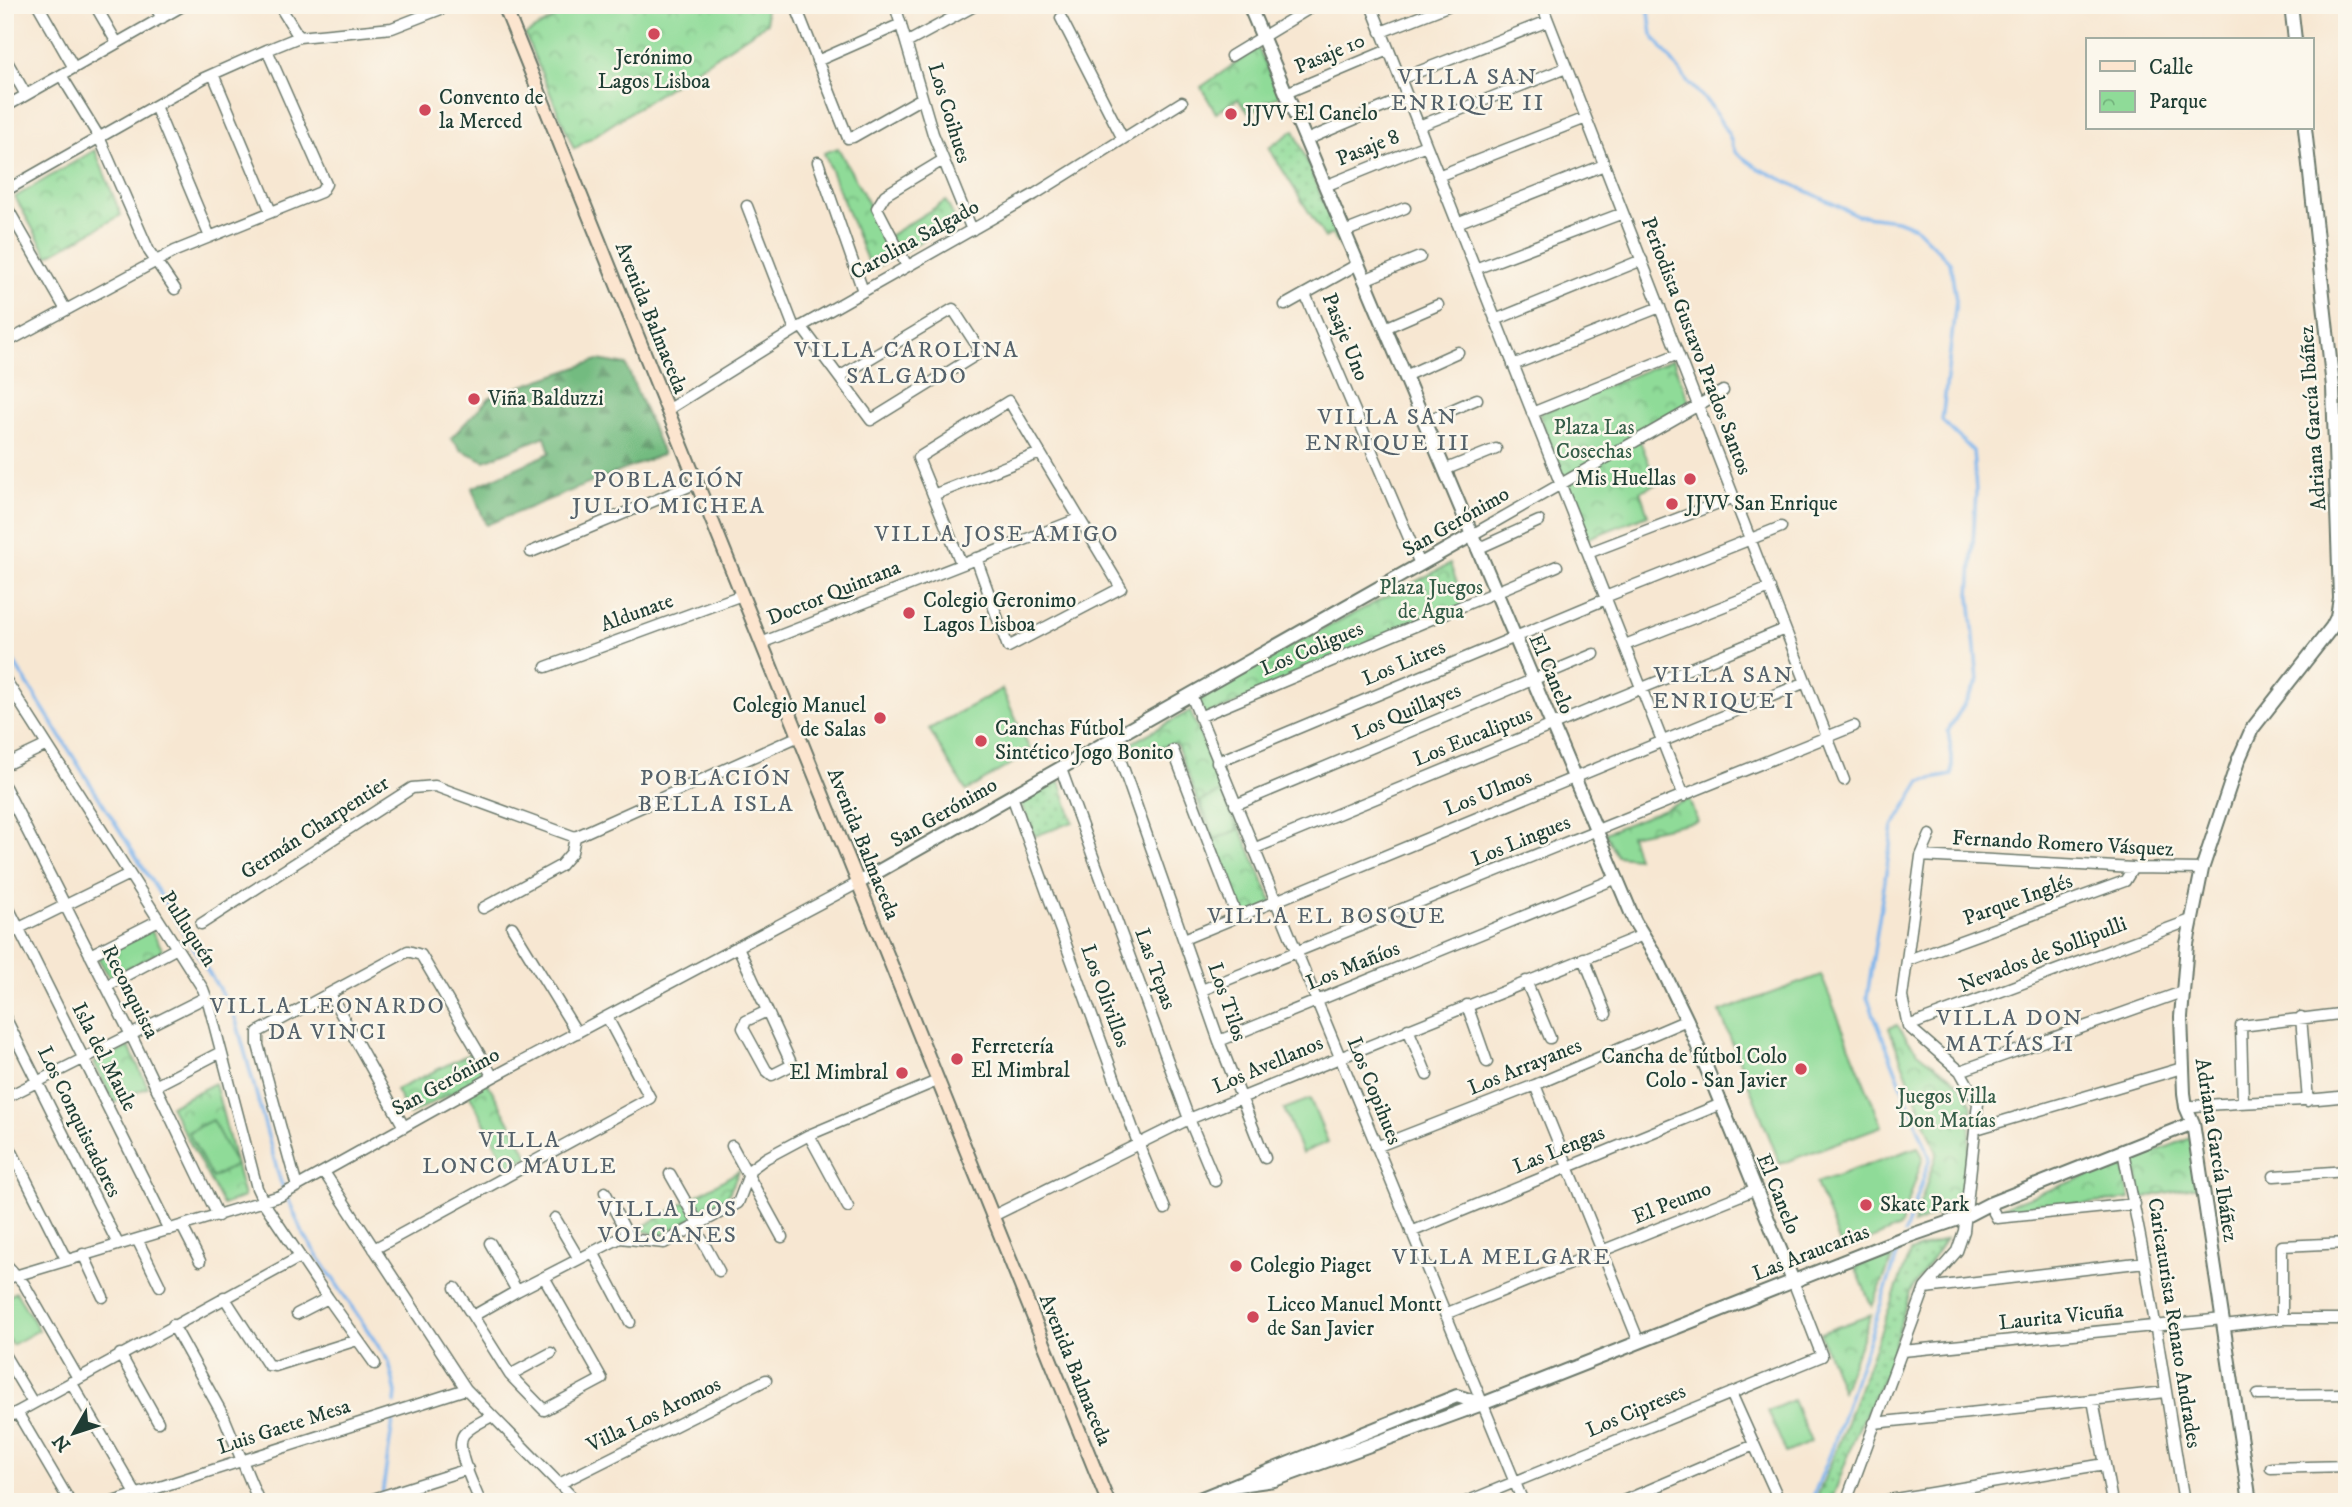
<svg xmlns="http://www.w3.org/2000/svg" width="2352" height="1507" font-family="'IM FELL DW Pica',serif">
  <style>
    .grass { fill: url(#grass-dots); stroke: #578c66; stroke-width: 2 }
    .forest { fill: url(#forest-firs); stroke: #497c5a; stroke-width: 2 }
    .park { fill: url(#park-crowns); stroke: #578c66; stroke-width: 2 }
    .garden { fill: #8fdb98; stroke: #578c66; stroke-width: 2 }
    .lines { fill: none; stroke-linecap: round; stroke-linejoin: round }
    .stream { stroke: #7cb4ec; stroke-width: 3.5 }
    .minor-casing { stroke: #6b786b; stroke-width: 13 }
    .tertiary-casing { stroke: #6b786b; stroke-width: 16 }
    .secondary-casing { stroke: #6b786b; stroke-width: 16 }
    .minor { stroke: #fff; stroke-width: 10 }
    .tertiary { stroke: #fff; stroke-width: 12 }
    .secondary { stroke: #fce5cf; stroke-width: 12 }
    .poi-dot { fill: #d1495b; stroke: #fbf7ec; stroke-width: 2.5 }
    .labels { text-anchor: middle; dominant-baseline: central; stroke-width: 5; stroke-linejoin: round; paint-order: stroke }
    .street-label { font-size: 21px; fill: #1f3d34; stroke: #fbf7ec }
    .poi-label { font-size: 21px; fill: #1f3d34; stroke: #fbf7ec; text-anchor: start }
    .park-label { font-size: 21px; fill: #355d48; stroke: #fbf7ec }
    .neighbourhood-label { font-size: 23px; letter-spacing: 2px; fill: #54616a; stroke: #fbf7ec }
  </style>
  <defs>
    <pattern id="grass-dots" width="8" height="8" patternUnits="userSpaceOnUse" patternTransform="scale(1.75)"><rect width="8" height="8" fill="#8fdb98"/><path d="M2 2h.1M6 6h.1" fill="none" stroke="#74b37d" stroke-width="1.8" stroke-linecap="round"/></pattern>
    <pattern id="forest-firs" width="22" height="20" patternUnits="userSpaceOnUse" patternTransform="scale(1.75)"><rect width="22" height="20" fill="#73bb80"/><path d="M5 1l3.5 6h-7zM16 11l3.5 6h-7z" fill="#5e996a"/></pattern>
    <pattern id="park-crowns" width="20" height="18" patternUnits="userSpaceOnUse" patternTransform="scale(1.75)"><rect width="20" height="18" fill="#8fdb98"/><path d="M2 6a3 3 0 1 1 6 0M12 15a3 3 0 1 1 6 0" fill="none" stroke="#74b37d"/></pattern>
  </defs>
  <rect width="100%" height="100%" fill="#fbf7ec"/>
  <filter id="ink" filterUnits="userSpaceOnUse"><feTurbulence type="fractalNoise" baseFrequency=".0143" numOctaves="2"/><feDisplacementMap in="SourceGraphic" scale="14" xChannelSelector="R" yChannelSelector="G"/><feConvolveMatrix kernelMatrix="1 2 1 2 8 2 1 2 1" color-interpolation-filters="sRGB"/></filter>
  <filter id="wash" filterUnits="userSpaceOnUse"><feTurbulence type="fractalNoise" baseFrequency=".00686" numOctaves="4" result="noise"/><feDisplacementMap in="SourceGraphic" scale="28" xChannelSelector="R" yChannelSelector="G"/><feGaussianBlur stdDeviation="1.57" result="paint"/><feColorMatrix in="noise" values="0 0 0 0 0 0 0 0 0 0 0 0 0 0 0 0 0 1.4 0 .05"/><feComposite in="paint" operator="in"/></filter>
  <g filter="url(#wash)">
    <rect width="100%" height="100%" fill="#f7e7d2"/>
    <path class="grass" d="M1294,130L1345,254L1332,234L1325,238L1269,148Z
      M1060,781L1073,822L1035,836L1020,802Z
      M1946,1239L1910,1292L1886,1373L1856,1434L1831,1502H1815L1844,1430L1910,1252Z"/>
    <path class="forest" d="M598,360L626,365L663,454L486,525L472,488L550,453L545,436L485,461L461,450L451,438L490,397Z"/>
    <path class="park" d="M576,5H771L765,11L767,23L574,149L525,35Z
      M1258,48L1280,95L1249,113L1238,99L1216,113L1201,87Z
      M838,148L887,237L946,201L956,221L871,270L824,153Z
      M95,150L121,215L48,256L15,197Z
      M1673,359L1690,404L1637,433L1657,484L1640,491L1648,515L1586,539L1539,414Z
      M1450,564L1467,610L1205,716L1195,695Z
      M1190,711L1275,908L1241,919L1176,743L1125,757L1122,748Z
      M1689,799L1697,821L1630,835L1637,858L1617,856L1605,833Z
      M151,930L163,950L110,978L98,958Z
      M1897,1025C1904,1034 1910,1044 1918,1052C1938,1069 1963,1080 1972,1106L1964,1203L1913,1225L1937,1153L1889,1028Z
      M129,1047L148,1087L114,1103L94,1063Z
      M471,1053L529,1157L508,1168L465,1086L409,1115L396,1090Z
      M215,1083L244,1197L223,1205L170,1106Z
      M2190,1138L2198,1186L2142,1198L2134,1160Z
      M2123,1163L2130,1199L2002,1213L1999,1208Z
      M739,1171L727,1198L660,1236L639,1229Z
      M1896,1249L1872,1307L1855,1266Z
      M1871,1315L1842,1391L1820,1333Z"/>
    <path class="garden" d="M1002,689L1031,752L966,791L929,729Z
      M1222,792L1238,830L1215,839L1200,801Z
      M1821,975L1882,1126L1780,1164L1720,1012Z
      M1310,1099L1328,1142L1302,1153L1284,1109Z
      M212,1120L236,1165L212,1178L188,1132Z
      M1918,1147L1923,1157L1900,1227L1843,1251L1816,1183Z
      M16,1292L39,1330L12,1345L5,1334V1298Z
      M1793,1400L1811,1442L1786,1453L1768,1411Z"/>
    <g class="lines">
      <path class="stream" d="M1648,5L1652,35L1689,83L1711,106L1729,135L1735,152L1756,167L1857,215L1897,220L1915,227L1950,262L1956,300L1942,421L1973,451L1976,491L1970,596L1978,681L1948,731L1952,756V775L1921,781L1893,827L1867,997L1930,1158L1905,1233
        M5,648L228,1003L236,1020L280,1180L303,1234L389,1362L396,1393L395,1403
        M381,1502L393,1421
        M1811,1502L1831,1452L1901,1244"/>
    </g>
  </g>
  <g filter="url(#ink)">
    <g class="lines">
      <defs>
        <path id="minor" d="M38,5L74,68
          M95,5L117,43
          M154,5L162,18
          M279,5L299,37
          M799,5L798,12L848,138L853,137L922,98
          M895,5L933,134L972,230
          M1371,5L1684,796
          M1542,5L1844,780
          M1061,18L1123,139
          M1381,32L1450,5
          M908,42L976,5
          M1231,56L1315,5
          M5,58L26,95
          M817,61L901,24
          M213,74L271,212
          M61,75L99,137L149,251L175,289
          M1400,79L1548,21
          M1286,93L1388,50
          M155,106L210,237
          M5,107L184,5
          M1419,126L1566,68
          M1306,140L1407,97
          M818,162L863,291
          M1438,176L1586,118
          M1325,186L1426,145
          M5,191L204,78L267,50L299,37L392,28L451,5
          M5,204L66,310
          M747,206L795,330
          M1457,223L1604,165
          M1344,232L1405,208
          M907,266L877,208L885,195L943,160
          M1475,269L1623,213
          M1364,280L1420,257
          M1305,294L1420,564
          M1285,305L1358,264
          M1495,320L1642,260
          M801,326L871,420L981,352L953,309L839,377
          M1385,328L1438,305
          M5,343L175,251L321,192L326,184L267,50
          M1513,365L1660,307
          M1405,376L1458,352
          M667,410L795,330L1035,194L1182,102
          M1532,413L1678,354
          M1424,422L1477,399
          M1444,470L1496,449
          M933,495L1040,453
          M1472,535L1723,391
          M1477,549L1539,521
          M531,552L697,483
          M1588,553L1734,497
          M961,563L918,458L1009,401L1121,588L1008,647L976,558
          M1605,597L1781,527
          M761,643L1078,519
          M1625,645L1770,588
          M546,667L742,595
          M5,679L203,989L209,1005L257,1188L264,1203L328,1298L375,1364
          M1191,695L1523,1502
          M1199,717L1557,566
          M1113,739L1219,1041L1265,1158
          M1173,750L1237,917
          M1217,762L1606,599
          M5,765L47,745
          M1061,769L1189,1119L1215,1181
          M5,787L131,1035L218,1216
          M1012,796L1138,1143L1165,1209
          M1235,805L1594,654
          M575,837L799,736
          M1253,849L1785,629
          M1921,856L2133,868L2202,869
          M5,901L169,1230
          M483,908L560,866L572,852L575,837
          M201,924L412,788L435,786L575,837
          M512,927L577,1033
          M5,935L129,874
          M1184,939L1806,682
          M738,947L792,1065L772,1075L766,1070L743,1028L746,1021L767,1011
          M90,955L159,920
          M1584,958L1606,1014
          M1908,960L2125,881L2133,868
          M1526,981L1550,1038
          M106,986L177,948
          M1202,990L1854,726
          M330,994L404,1127
          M1467,1005L1487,1062
          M5,1017L118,1244
          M2301,1017L2308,1101
          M1908,1026L2191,920
          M1408,1029L1427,1075
          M1219,1041L1617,878
          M1960,1071L2182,992
          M1535,1085L1639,1342
          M155,1086L221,1052
          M5,1098L206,997
          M2243,1102L2241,1026L2347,1013
          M2186,1107C2240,1101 2293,1103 2347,1096
          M1976,1129L2182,1068
          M809,1135L848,1207
          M5,1138L66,1259
          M732,1146L782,1237
          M1376,1147L1535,1085L1687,1020
          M2123,1151L2145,1262L2184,1502
          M324,1172L466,1389L577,1502
          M670,1174L699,1225
          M2274,1176L2347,1171
          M297,1187L258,1045V1032L408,951L421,955L493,1077
          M605,1192L630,1239
          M1989,1204L1997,1218L2135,1204
          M993,1216L1189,1119L1643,935
          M555,1218L579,1259
          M182,1226L200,1261
          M695,1227L719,1271
          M1411,1232L1721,1104
          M137,1239L160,1286
          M490,1243L517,1291
          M374,1249L650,1098L607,1017
          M593,1252L630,1322
          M83,1254L103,1297
          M5,1263L24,1284L78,1378
          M5,1279L280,1196L493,1077L858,883
          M455,1288L510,1375L544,1410L602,1379L544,1277
          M1925,1288L2145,1262
          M224,1297L268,1365L275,1366L357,1340
          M297,1314L328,1298
          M1445,1314L1756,1189
          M473,1316L517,1291L620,1238L664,1243L738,1203L751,1169L766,1158L809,1135L937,1081
          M2282,1319V1246L2347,1243
          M173,1325L224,1417L259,1502
          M2224,1326L2282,1319H2347
          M1903,1351L2223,1319
          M120,1354L158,1422
          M5,1356L33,1403
          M510,1375L551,1353
          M71,1382L136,1494
          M1731,1393L1779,1500L1775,1502
          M2258,1395L2347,1394
          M2093,1400L2112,1502
          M17,1412L70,1502
          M5,1419L300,1257
          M1874,1423L2166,1392
          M2271,1468L2347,1466
          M559,1484L766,1380
          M113,1502L466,1389
          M364,1502L468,1469
          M480,1502C475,1487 453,1448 464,1434C471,1426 483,1421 492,1416
          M1466,1502L1822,1356L1793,1281
          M1621,1502L1754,1445
          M1846,1502L1925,1288L1957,1251L1964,1231L1978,1103L1960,1071L1908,1026L1902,997L1921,856L1930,835
          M1877,1502L2105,1464"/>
        <path id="tertiary" d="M1249,5L1635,922L1657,958L1687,1020L1793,1281
          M2291,5L2295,40
          M858,883L1472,535
          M1232,1486L1274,1480L1482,1404L1903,1238L1964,1217L1989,1204L2193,1123
          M1192,1502L1457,1396L1482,1404
          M2250,1502L2193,1123L2186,1107L2184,1093L2181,1017L2187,944L2202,869L2238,761L2252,729L2332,627L2337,617L2340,598L2333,387L2305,128"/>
        <path id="secondary" d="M504,5L1108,1502"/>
      </defs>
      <use href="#minor" class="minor-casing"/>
      <use href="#tertiary" class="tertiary-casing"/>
      <use href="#secondary" class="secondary-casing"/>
      <use href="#minor" class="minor"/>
      <use href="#tertiary" class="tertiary"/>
      <use href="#secondary" class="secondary"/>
    </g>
  </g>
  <g class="poi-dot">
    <circle cx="654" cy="34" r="7"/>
    <circle cx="425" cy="110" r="7"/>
    <circle cx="1231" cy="114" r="7"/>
    <circle cx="474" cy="399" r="7"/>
    <circle cx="1690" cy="479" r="7"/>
    <circle cx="1672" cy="504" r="7"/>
    <circle cx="909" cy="613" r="7"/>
    <circle cx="880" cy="718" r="7"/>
    <circle cx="981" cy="741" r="7"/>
    <circle cx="957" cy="1059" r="7"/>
    <circle cx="1801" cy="1069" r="7"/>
    <circle cx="902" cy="1073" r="7"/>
    <circle cx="1866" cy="1205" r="7"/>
    <circle cx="1236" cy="1266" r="7"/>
    <circle cx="1253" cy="1317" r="7"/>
  </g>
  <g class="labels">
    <g class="street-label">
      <text transform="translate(1330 54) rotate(-23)">Pasaje 10</text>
      <text transform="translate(949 113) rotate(73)">Los Coihues</text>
      <text transform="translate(1368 148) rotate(-22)">Pasaje 8</text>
      <text transform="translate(915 240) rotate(-29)">Carolina Salgado</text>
      <text transform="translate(651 318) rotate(68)">Avenida Balmaceda</text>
      <text transform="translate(1345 337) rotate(68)">Pasaje Uno</text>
      <text transform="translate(1696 346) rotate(69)">Periodista Gustavo Prados Santos</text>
      <text transform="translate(2313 418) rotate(-94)">Adriana García Ibáñez</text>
      <text transform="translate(1456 522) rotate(-30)">San Gerónimo</text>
      <text transform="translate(834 593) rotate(-22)">Doctor Quintana</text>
      <text transform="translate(637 613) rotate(-20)">Aldunate</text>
      <text transform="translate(1312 649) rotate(-23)">Los Coligues</text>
      <text transform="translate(1404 663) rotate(-23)">Los Litres</text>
      <text transform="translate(1551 674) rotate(67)">El Canelo</text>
      <text transform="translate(1407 712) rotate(-23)">Los Quillayes</text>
      <text transform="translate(1473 737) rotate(-22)">Los Eucaliptus</text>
      <text transform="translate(1488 793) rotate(-22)">Los Ulmos</text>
      <text transform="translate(944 813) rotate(-30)">San Gerónimo</text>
      <text transform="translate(315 828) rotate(-33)">Germán Charpentier</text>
      <text transform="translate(1521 841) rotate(-22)">Los Lingues</text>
      <text transform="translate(863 844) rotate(68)">Avenida Balmaceda</text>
      <text transform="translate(2063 844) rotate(3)">Fernando Romero Vásquez</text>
      <text transform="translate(2018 900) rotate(-20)">Parque Inglés</text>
      <text transform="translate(188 929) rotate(57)">Pulluquén</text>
      <text transform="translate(2043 955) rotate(-21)">Nevados de Sollipulli</text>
      <text transform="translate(1353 966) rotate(-22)">Los Mañíos</text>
      <text transform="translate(1155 969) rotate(70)">Las Tepas</text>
      <text transform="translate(130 992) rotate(63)">Reconquista</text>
      <text transform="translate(1105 996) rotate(70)">Los Olivillos</text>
      <text transform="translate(1227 1002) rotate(71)">Los Tilos</text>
      <text transform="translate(104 1057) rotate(63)">Isla del Maule</text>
      <text transform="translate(1268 1065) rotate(-23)">Los Avellanos</text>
      <text transform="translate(1525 1067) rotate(-22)">Los Arrayanes</text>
      <text transform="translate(446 1082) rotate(-29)">San Gerónimo</text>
      <text transform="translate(1374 1091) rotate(68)">Los Copihues</text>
      <text transform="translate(79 1122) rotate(64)">Los Conquistadores</text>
      <text transform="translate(1559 1150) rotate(-22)">Las Lengas</text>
      <text transform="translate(2216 1150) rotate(81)">Adriana García Ibáñez</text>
      <text transform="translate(1778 1194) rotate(68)">El Canelo</text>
      <text transform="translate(1672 1203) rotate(-22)">El Peumo</text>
      <text transform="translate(1811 1253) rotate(-21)">Las Araucarias</text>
      <text transform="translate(2061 1317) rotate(-6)">Laurita Vicuña</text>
      <text transform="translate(2174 1323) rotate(81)">Caricaturista Renato Andrades</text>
      <text transform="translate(1075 1370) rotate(68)">Avenida Balmaceda</text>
      <text transform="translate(1636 1411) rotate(-23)">Los Cipreses</text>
      <text transform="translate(654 1415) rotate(-26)">Villa Los Aromos</text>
      <text transform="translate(284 1427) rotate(-18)">Luis Gaete Mesa</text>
    </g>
    <g class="poi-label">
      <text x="654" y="58" text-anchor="middle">Jerónimo<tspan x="654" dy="24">Lagos Lisboa</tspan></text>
      <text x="439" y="98">Convento de<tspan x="439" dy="24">la Merced</tspan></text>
      <text x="1245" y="114">JJVV El Canelo</text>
      <text x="488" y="399">Viña Balduzzi</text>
      <text x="1676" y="479" text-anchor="end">Mis Huellas</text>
      <text x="1686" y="504">JJVV San Enrique</text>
      <text x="923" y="601">Colegio Geronimo<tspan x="923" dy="24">Lagos Lisboa</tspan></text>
      <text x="866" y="706" text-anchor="end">Colegio Manuel<tspan x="866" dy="24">de Salas</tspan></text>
      <text x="995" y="729">Canchas Fútbol<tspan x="995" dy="24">Sintético Jogo Bonito</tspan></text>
      <text x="971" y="1047">Ferretería<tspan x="971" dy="24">El Mimbral</tspan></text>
      <text x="1787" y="1057" text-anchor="end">Cancha de fútbol Colo<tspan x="1787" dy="24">Colo - San Javier</tspan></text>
      <text x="888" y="1073" text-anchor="end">El Mimbral</text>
      <text x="1880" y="1205">Skate Park</text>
      <text x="1250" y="1266">Colegio Piaget</text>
      <text x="1267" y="1305">Liceo Manuel Montt<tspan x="1267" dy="24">de San Javier</tspan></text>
    </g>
    <g class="park-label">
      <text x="1594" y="428">Plaza Las<tspan x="1594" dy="24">Cosechas</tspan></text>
      <text x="1431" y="588">Plaza Juegos<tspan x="1431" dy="24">de Agua</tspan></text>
      <text x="1947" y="1097">Juegos Villa<tspan x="1947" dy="24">Don Matías</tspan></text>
    </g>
    <g class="neighbourhood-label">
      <text x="1468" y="77">VILLA SAN<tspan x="1468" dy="26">ENRIQUE II</tspan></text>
      <text x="907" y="350">VILLA CAROLINA<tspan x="907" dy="26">SALGADO</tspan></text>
      <text x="1388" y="417">VILLA SAN<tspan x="1388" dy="26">ENRIQUE III</tspan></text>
      <text x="669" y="480">POBLACIÓN<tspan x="669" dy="26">JULIO MICHEA</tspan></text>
      <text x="997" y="534">VILLA JOSE AMIGO</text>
      <text x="1724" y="675">VILLA SAN<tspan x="1724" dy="26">ENRIQUE I</tspan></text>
      <text x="716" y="778">POBLACIÓN<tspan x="716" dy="26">BELLA ISLA</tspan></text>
      <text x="1327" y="916">VILLA EL BOSQUE</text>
      <text x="328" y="1006">VILLA LEONARDO<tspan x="328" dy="26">DA VINCI</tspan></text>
      <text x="2010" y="1018">VILLA DON<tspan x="2010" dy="26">MATÍAS II</tspan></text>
      <text x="520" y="1140">VILLA<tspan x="520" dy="26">LONCO MAULE</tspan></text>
      <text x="668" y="1209">VILLA LOS<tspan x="668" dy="26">VOLCANES</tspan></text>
      <text x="1502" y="1257">VILLA MELGARE</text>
    </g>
  </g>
  <rect width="2352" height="1507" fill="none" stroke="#fbf7ec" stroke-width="28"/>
  <rect x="2086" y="38" width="228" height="91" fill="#fbf7ec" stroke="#a3ada2" stroke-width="2"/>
  <rect x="2100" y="61" width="35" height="10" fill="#fce5cf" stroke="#a3ada2" stroke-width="2"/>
  <text x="2149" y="74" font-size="21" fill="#1f3d34">Calle</text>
  <rect x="2100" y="91" width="35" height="21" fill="url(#park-crowns)" stroke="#a3ada2" stroke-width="2"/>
  <text x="2149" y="108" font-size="21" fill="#1f3d34">Parque</text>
  <g transform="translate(74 1433) rotate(231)" stroke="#fbf7ec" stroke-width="5" paint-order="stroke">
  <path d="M0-5L12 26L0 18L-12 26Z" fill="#1f3d34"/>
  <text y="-10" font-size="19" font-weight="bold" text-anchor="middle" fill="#1f3d34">N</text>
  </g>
</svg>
